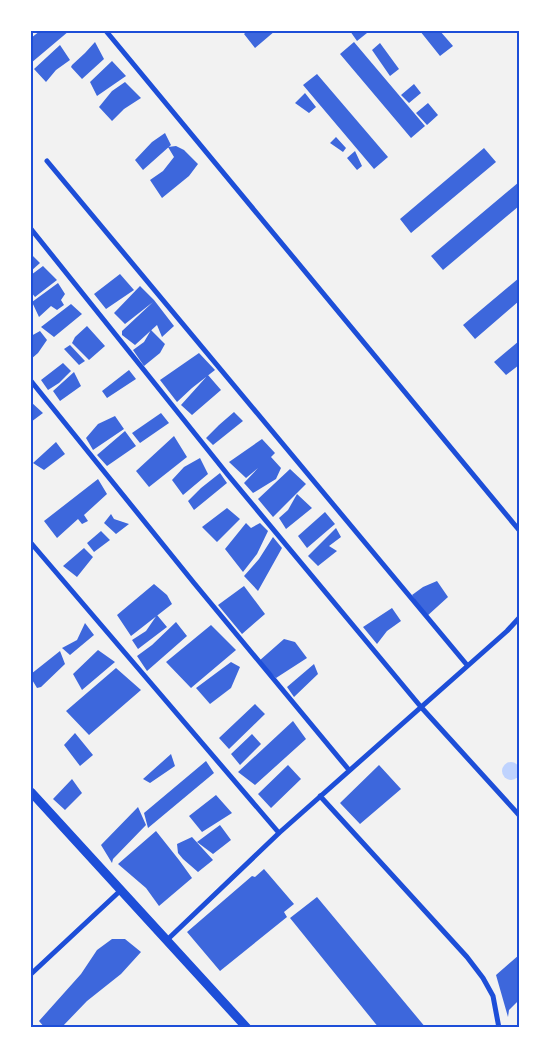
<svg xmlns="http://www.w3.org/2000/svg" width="550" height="1059" font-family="'IBM Plex Sans',sans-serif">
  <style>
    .water { fill: #bfd3fe }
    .building { fill: #3d67dc }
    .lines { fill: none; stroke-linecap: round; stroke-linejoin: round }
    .minor { stroke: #1d4ed8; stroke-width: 5 }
    .tertiary { stroke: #1d4ed8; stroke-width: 9 }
    .neatline { fill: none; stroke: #1d4ed8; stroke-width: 2 }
  </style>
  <rect width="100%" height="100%" fill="#f2f2f2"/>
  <path class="water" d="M502 771a9 9 0 1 1 18 0a9 9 0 1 1-18 0Z"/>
  <path class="building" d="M40,31H69L31,63V38Z
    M247,31H275L255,48L244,34Z
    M350,31H365L367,33L357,41Z
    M420,31H440L453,46L440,56Z
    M95,42L104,59L82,79L71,67L72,65L85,53Z
    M354,42L425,126L411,138L340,54Z
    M380,43L399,69L390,76L372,50Z
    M60,45L70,60L56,70L46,82L34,69Z
    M112,61L126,76L97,96L90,82Z
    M317,74L388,157L374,169L303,85Z
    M125,82L141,98L124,109L112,121L99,107L112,91Z
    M414,84L421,93L409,103L401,95Z
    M305,93L316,107L309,113L295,103Z
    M428,103L438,115L427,125L416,113Z
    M165,133L171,145L143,170L135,160L152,142Z
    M336,137L346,148L343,152L330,143Z
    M176,146L184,150L198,164L189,176L162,198L150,180L163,171L174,157L168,147Z
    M484,148L496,162L411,233L400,219Z
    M355,151L362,166L357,170L347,158Z
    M519,182V206L443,270L431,256Z
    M31,254L40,263L31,271Z
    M43,266L57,280L35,297L31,292V275Z
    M120,274L134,290L106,309L94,294Z
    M519,278V301L475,339L463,325Z
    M58,283L65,294L61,300L64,305L57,310L51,306L39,317L32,302Z
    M140,286L154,300L174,326L162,337L157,325L135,345L122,335V331L153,302L125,324L114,313Z
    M71,304L82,314L54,337L41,327Z
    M87,326L105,346L89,360L72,343L75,337Z
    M151,330L165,344L160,353L144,366L133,350L144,342Z
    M40,331L47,340L38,353L31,359V336Z
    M519,341V365L506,375L494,362Z
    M70,345L85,361L79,365L64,349Z
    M199,353L215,370L192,388L177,402L160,380Z
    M63,363L71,371L59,383L48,390L41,380Z
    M129,370L136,379L107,398L102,391Z
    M74,372L81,386L60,401L53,391Z
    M208,375L221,390L192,415L181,405Z
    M31,402L43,413L31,422Z
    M234,412L243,421L213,445L206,438L219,425Z
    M161,413L169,423L140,443L132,433Z
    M115,416L124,429L93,450L86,438L98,424Z
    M125,431L136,446L107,466L97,455Z
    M174,436L187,457L149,487L136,471Z
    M262,439L275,453L271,457L281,468L276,479L253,493L244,483L258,468L246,478L229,462Z
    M56,442L65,454L44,470L33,463Z
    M200,458L208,474L183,495L172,480L184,467Z
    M290,469L306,484L273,517L258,499Z
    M220,473L227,483L194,510L188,501L201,488Z
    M98,479L107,494L84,515L88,521L82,524L78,519L57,538L44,521Z
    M297,494L312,508L286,529L279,518L288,510Z
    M227,508L240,519L217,542L202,527Z
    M325,512L335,524L307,548L298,536Z
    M111,514L114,519L129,524L116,534L104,523Z
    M246,523L251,528L260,523L268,531L257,554L243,572L225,549Z
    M336,528L341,537L329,546L337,551L318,566L308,556Z
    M101,531L110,540L94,552L87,543Z
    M273,537L282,548L258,591L244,576L259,559Z
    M84,548L93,557L77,577L63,566Z
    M437,581L448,597L426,617L412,595L423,587Z
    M154,584L167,595L172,604L131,636L117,615Z
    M244,586L265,614L242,634L218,605Z
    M392,608L401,621L387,631L377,644L363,627Z
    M157,615L167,627L138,649L132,640L146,631Z
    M176,622L187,636L147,671L137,656L152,645Z
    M85,623L94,635L70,655L62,648L77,640Z
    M211,625L236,650L191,688L166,662Z
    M284,639L295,642L307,658L276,678L259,661Z
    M98,650L115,662L82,690L73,674Z
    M60,651L65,664L41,687L37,688L31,678V674Z
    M231,662L240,667L231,688L210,704L196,688Z
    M314,664L318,674L294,697L287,687Z
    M116,668L141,690L89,735L66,711Z
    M255,704L265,714L229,749L219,738Z
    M293,721L306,739L255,785L238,772Z
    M75,733L93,755L80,766L64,745Z
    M252,734L261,744L240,765L231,754Z
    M171,754L175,766L150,783L143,779Z
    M206,761L214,773L148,828L144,813Z
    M288,765L301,779L271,808L258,794Z
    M379,765L401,789L360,824L340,803Z
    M72,779L82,793L65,810L53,799Z
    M216,795L232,813L202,832L189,816Z
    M138,807L146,825L113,859L112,863L101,845Z
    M220,825L231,840L213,854L197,842Z
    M156,831L179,860L192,878L159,906L146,888L118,864Z
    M192,837L213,860L198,872L183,859L178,853L177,844Z
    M264,869L294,904L284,912L287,917L220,971L187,932L252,876L255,877Z
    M317,897L426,1028H379L290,918Z
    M112,939H125L141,952L121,974L87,1001L61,1028H45L39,1021L81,974L97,950Z
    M519,955V1000L509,1010L508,1017L496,975Z"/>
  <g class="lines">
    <path class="minor" d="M106,31L519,530
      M47,161L467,665
      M31,229L228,475L421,707L519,815
      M31,381L194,583L349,770
      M31,543L279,833
      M320,796L467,957L483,978L493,996L499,1028
      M167,940L279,833L507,631L519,618
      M31,974L121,890"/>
    <path class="tertiary" d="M31,792L247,1028"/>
  </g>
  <rect width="550" height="1059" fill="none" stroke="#ffffff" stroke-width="65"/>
  <rect x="32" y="32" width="486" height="994" class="neatline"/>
</svg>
